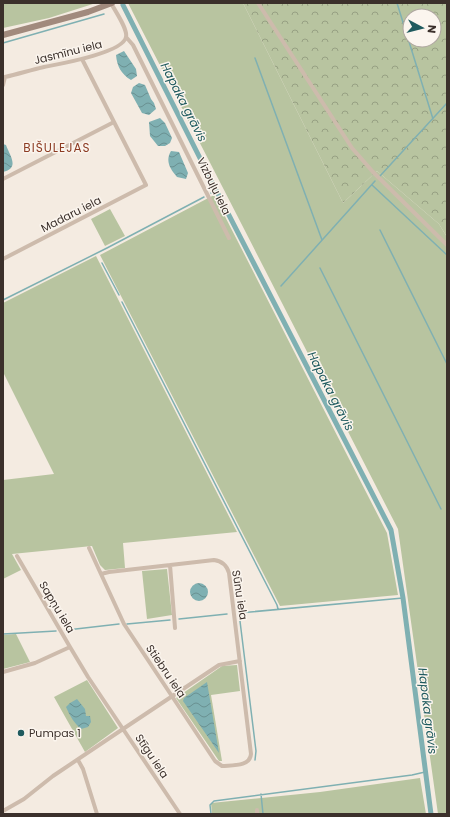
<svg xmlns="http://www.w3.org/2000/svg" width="450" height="817" font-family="Poppins,sans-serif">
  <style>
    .green { fill: #b8c4a0 }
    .forest { fill: url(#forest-crowns); fill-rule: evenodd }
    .water { fill: url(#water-waves) }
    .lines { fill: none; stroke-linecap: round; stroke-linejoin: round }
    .stream { stroke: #7fb0b2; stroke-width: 1.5 }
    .canal { stroke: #7fb0b2; stroke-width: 5 }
    .minor { stroke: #cdbbac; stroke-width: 4 }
    .secondary { stroke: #a18a7d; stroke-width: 6 }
    .poi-dot { fill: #1f5a5e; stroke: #fbf5ee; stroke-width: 1.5 }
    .labels { text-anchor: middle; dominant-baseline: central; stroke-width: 3; stroke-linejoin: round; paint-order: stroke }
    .street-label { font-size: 11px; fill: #3b302b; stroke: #fbf5ee }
    .poi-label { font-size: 11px; fill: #3b302b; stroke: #fbf5ee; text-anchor: start }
    .water-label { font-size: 12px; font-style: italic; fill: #1f5a5e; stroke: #fbf5ee }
    .neighbourhood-label { font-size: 12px; letter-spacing: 1px; fill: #8c3b22; stroke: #fbf5ee }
  </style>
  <defs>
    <pattern id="forest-crowns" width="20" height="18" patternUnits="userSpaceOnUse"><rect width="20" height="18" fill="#b8c4a0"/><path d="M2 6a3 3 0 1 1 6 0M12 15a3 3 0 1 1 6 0" fill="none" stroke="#97a083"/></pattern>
    <pattern id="water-waves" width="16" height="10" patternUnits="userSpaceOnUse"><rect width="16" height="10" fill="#7fb0b2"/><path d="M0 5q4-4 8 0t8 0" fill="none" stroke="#699091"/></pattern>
  </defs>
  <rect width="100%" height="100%" fill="#f4ebe1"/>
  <path class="green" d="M3,3H96L49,18L3,28Z
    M128,3H243L343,203L377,171L439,224L447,237V814H438L398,529Z
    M214,195L387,533L398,595L280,606L100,255Z
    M110,209L125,236L105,246L91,219Z
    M96,256L237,532L123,543L125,568L105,570L100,565L92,546L12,554L21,570L3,579V480L54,474L3,372V303Z
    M167,569L172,615L147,619L142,571Z
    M16,634L30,662L3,669V635Z
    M237,665L240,691L211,695L222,761H219L176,698L222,666Z
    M87,680L118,728L85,752L54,697Z
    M420,778L426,814H212L211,803L320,792Z"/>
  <path class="forest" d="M243,3H447V237L439,224L377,171L343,203ZM410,16H434V40H410Z"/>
  <path class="water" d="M124,51L136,69L137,76L131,80C121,74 117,66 116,55Z
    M139,83L145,85L151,99L154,103L156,109L149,115L142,113L131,93L133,87Z
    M160,118L165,123L172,138L170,143L165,146H158L150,136L149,122Z
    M3,144L6,145C10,156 20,168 3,172Z
    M171,151L179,152L188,173L186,179L177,177C170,169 165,161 171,151Z
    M190 592a9 9 0 1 1 18 0a9 9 0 1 1-18 0Z
    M207,682L219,753L183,701L184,698Z
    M77,699L85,709L86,716H90L91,722L88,727L81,729C74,723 70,716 66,707L70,703Z"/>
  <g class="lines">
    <path class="stream" d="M397,3L433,119
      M3,43L104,14
      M255,58L322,240
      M380,176L447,103
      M372,185L447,255
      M211,193L216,190
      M380,230L447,364
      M102,263L119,295
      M320,268L441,509
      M281,286L375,181
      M3,300L107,248L204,197
      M122,302L277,605L278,609
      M179,619L227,614
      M127,624L170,620
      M67,630L119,624
      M3,634L56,631
      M255,760L256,751L239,613L403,598
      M261,794L263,814
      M211,814L210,805L214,801L412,775L425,772"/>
    <path class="canal" d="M123,5L216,190L391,530L403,598L431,814"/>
    <path class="minor" d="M258,3L352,148L373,172L447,245
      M126,37L133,45L229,238
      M3,85L5,77C18,74 31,70 44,67C59,64 123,53 126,37C128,29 115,11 111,3
      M3,179L114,122
      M3,259L146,185L82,59
      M89,548L124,624L215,761L222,766C232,765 250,767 251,754L229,573C227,566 222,561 214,560L109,572L101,574
      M170,565L175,628
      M70,647L88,677L123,729L219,665L240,661
      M3,672L35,663L70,647L17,556
      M78,760L83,769L97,814
      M3,811L24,799L53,776L123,729L180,814
      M257,814V810"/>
    <path class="secondary" d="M3,35L88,12L112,3"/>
  </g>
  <circle class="poi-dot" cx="21" cy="733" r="4"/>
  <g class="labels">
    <g class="street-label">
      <text transform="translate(68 52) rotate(-14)">Jasmīnu iela</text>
      <text transform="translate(214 186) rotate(64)">Vizbuļu iela</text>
      <text transform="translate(71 214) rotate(-27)">Madaru iela</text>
      <text transform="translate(240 595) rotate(81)">Sūnu iela</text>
      <text transform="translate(57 607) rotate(59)">Sapņu iela</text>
      <text transform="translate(166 671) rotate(56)">Stiebru iela</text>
      <text transform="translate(152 756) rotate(56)">Stīgu iela</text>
    </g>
    <g class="poi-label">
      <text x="29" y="733">Pumpas 1</text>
    </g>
    <g class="water-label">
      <text transform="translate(184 102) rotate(63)">Hapaka grāvis</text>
      <text transform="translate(331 391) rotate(63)">Hapaka grāvis</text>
      <text transform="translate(428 711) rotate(83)">Hapaka grāvis</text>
    </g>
    <g class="neighbourhood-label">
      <text x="57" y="147">BIŠULEJAS</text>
    </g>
  </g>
  <rect width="450" height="817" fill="none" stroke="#3b302b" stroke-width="8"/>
  <g transform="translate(422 28) rotate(97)"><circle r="19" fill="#fbf5ee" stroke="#aea6a0"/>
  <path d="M0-3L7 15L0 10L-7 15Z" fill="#1f5a5e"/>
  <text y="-6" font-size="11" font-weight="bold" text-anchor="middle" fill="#3b302b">N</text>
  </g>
</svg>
